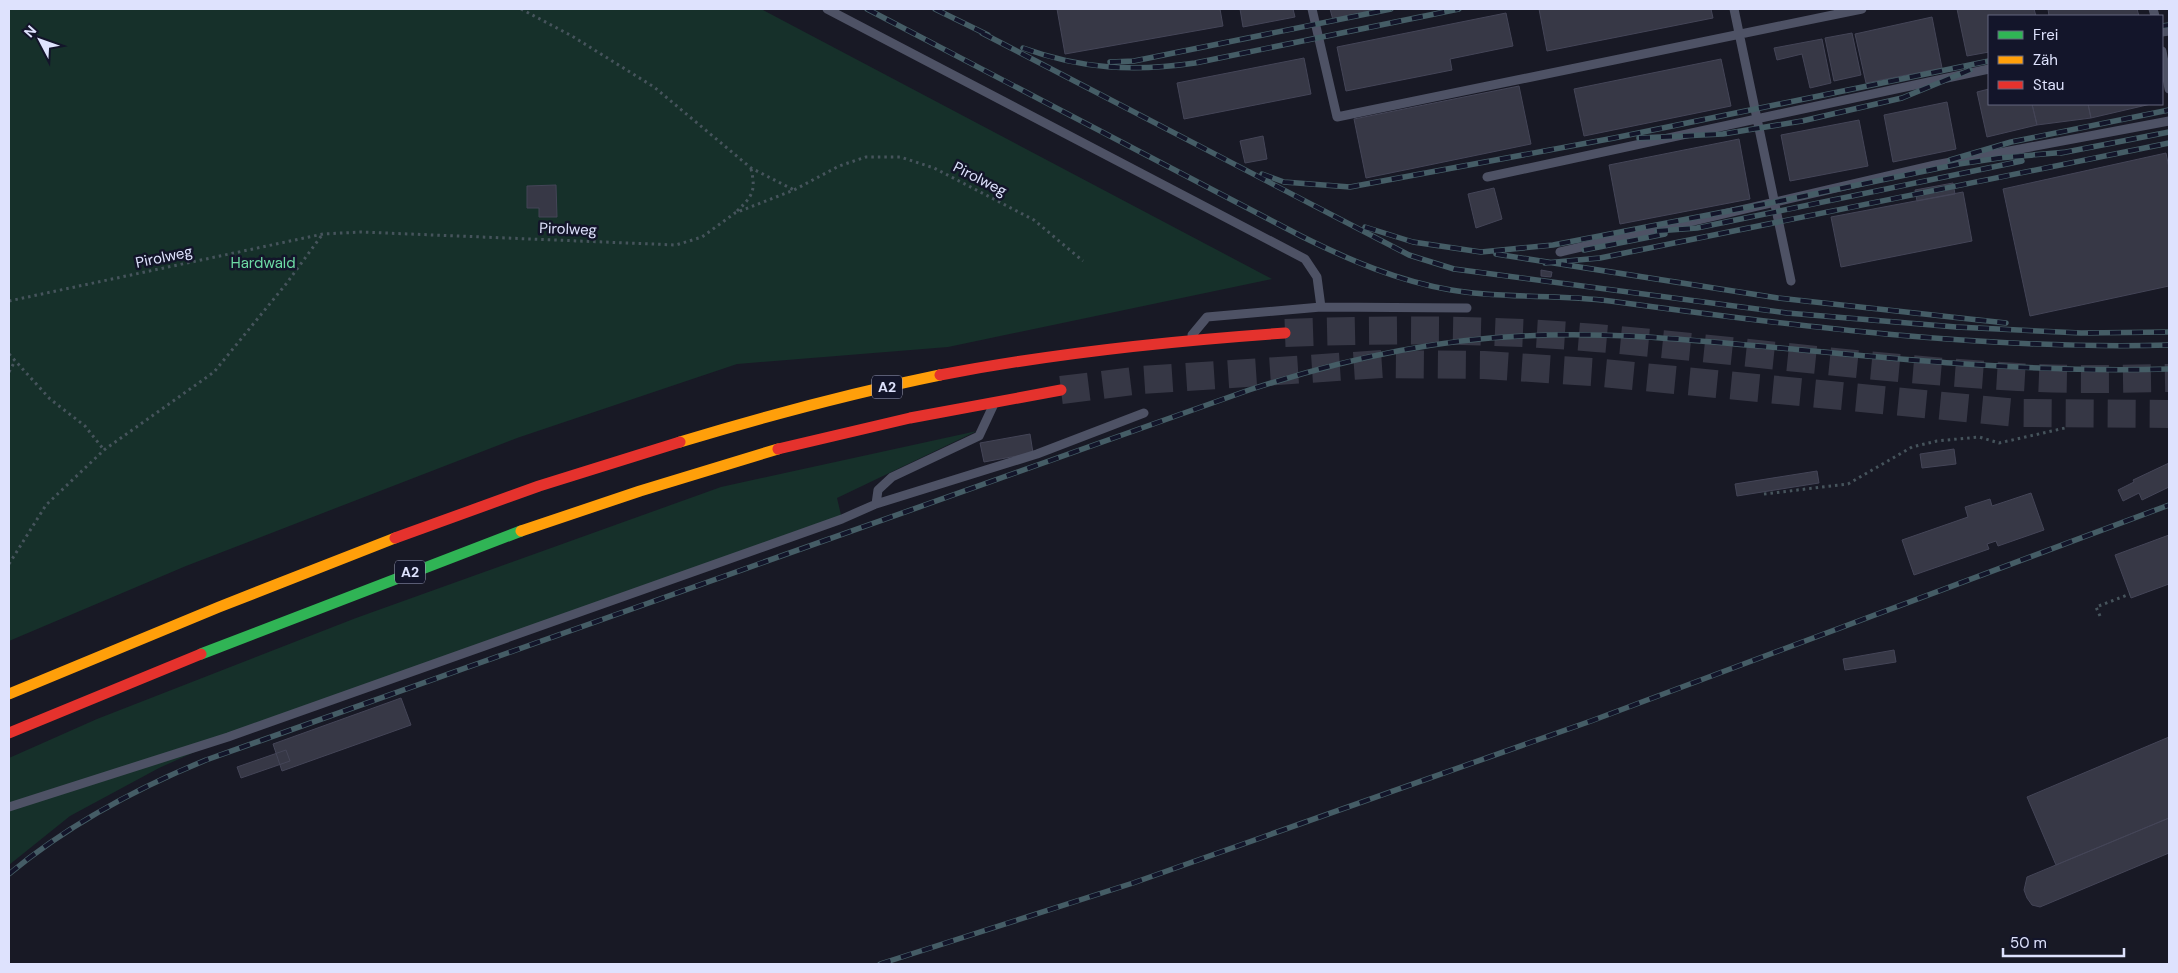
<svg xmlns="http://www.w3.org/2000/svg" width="2178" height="973" font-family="'DM Sans',sans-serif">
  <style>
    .green { fill: #16302a }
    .building { fill: #373846; stroke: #444557 }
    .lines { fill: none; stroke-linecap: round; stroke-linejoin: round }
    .highway-tunnel { stroke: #363745; stroke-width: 28; stroke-dasharray: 28 14; stroke-linecap: butt }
    .path { stroke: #46545c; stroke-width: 3; stroke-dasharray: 2.5 4; stroke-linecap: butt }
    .lane { stroke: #4e5265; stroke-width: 9 }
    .fast { stroke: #30b455; stroke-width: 11 }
    .slow { stroke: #ff9f0a; stroke-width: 11 }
    .jam { stroke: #e5322d; stroke-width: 11 }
    .rail-casing { stroke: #455d66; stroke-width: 5.5 }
    .rail { stroke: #13152a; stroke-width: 4; stroke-dasharray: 11; stroke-linecap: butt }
    .labels { text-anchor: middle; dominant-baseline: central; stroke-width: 5; stroke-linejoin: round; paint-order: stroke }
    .shield { fill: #13152a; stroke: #a1a4be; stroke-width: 1 }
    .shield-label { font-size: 14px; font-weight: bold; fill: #dee2fd }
    .street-label { font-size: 15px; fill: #dee2fd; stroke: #13152a }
    .park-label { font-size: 15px; fill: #6ddaa4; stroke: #13152a }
  </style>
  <rect width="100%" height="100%" fill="#181925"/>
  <path class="green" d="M9,9H761L1272,279L948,347L737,364L517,438L186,566L9,641Z
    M977,431L837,498L842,519L228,737L159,768L70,816L9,865V758L97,719L356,618L721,487Z"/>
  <path class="building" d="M1057,9H1220L1223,26L1065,54Z
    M1240,9H1293L1295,17L1243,27Z
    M1330,9H1386L1333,20Z
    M1539,9H1711L1713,18L1547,51Z
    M1957,9H2034L2036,16H1989V52L1967,56Z
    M2048,9H2137L2139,16H2049Z
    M1506,13L1513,46L1450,59L1452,70L1346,91L1337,47Z
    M1932,17L1942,68L1866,83L1855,34Z
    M1852,33L1861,75L1834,81L1825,38Z
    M1822,39L1831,83L1810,88L1802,54L1777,60L1774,48Z
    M1304,58L1311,94L1184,119L1177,83Z
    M1721,59L1731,106L1584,136L1574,89Z
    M1519,86L1531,144L1366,178L1354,119Z
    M1989,89V104H2032L2037,125L1987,137L1977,92Z
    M1947,102L1956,149L1893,162L1884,115Z
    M2032,104H2088L2091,118L2037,125Z
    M2088,104H2151L2091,118Z
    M1859,120L1868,166L1790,181L1781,135Z
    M1263,136L1267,159L1245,163L1240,141Z
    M1739,139L1750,199L1620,224L1609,165Z
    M2166,153L2169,168V286L2030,316L2003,189Z
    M1953,183L1955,194L1917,201L1915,190Z
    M556,185L557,217H539V208H527V186Z
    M1494,188L1502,219L1476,228L1468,194Z
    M1963,192L1972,241L1841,267L1831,217Z
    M1541,270L1552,272L1551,277L1541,276Z
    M1030,434L1033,453L984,462L980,443Z
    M1954,449L1956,464L1922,468L1920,454Z
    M2169,463V487L2142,500L2139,493L2123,501L2118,490L2134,482L2133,480Z
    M1817,471L1819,483L1737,496L1735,484Z
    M2031,493L2044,530L1998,546L1996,541L1987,544L1989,549L1914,575L1902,540L1968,517L1965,507L1990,499L1992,506Z
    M2169,535V584L2131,598L2115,555Z
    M1894,650L1896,662L1845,670L1843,659Z
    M401,698L411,725L282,771L273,744Z
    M2169,737V818L2056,865L2027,797Z
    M286,750L290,761L241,778L237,767Z
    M2169,818V853L2040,907L2032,905L2027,898L2024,890L2027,877Z"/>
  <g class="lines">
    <path class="highway-tunnel" d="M1285,333C1390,329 1492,329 1596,338C1737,350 1877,369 2018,377C2068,380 2119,379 2169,378
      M1061,390L1142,380L1382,364L1484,365L1592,372L2017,413L2169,414"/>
    <path class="path" d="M521,9L572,36L654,87L751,168L794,190
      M737,211C753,196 756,190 751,169
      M9,301L323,234L361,232L676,245L702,237L735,213L794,190L839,166L866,157H900L934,168L1034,220L1083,261
      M9,354L50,399L85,426L104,450
      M9,372L15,361
      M1764,494L1848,484L1912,447L1937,441L1979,437L1999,443L2065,428
      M9,564L46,505L104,450L214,372L286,284L322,235
      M2100,616L2096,607L2130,594"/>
    <path class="lane" d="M827,9L1305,259L1317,277L1321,307L1207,317L1192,335
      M1312,9L1337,117L1862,9
      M1734,9L1791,281
      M2153,9L2155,16
      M2162,32L2169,31
      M2162,51L2169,89
      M1487,177L1989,69
      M1560,252L1935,165L2169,121
      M1321,307L1467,308
      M876,504L878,490L892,477L979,436L993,406
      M9,807L228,737L842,519L876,504L1037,454L1144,413"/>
    <path class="fast" d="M201,654L521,531"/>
    <path class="slow" d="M680,442C766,416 852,393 940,375
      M521,531L640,491L778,449
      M9,694L219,607L395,538"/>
    <path class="jam" d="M940,375C1054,353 1169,341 1285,333
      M778,449L910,418L1061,390
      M395,538L539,486L680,442
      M9,733L201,654"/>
    <defs>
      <path id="rail" d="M867,9L1301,236C1349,260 1398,281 1451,290C1503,299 1557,294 1610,301C1793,326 1984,350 2169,345
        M935,9L988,35
        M2162,26L2169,25
        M982,33L1409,255L1454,269L1787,313L1956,327L2081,333L2169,332
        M1023,48C1081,69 1134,72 1195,63L1459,9
        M1110,62L1134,61L1391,9
        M1639,138L1723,134L1802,121L1902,98L1970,70
        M2061,153L2169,132
        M1950,160L2011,142L2169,110
        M1262,174L1284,182L1350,187L1614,138L1989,61
        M1365,227L1413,242L1481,252L1553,245L1775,202L1959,164L1999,158L2067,152
        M1657,231L1697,228L2022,161
        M1584,250L1665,234
        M1496,254L1778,298L2006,323
        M1545,263L1600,258L2169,143
        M9,874C68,825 135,789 206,760L1249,390C1338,361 1429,340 1522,336C1613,331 1702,341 1792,349C1918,361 2043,373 2169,369
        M880,964L1133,883L1591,721L2169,505"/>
    </defs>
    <use href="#rail" class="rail-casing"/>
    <use href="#rail" class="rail"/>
  </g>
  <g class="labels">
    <g class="shield">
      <rect x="872" y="375.5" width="30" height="23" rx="4"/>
      <rect x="395" y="560.5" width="30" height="23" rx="4"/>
    </g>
    <g class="shield-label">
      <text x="887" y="387">A2</text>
      <text x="410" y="572">A2</text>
    </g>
    <g class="street-label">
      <text transform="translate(980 179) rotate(27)">Pirolweg</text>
      <text transform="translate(568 229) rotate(2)">Pirolweg</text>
      <text transform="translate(164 257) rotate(-12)">Pirolweg</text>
    </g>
    <g class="park-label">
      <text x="263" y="263">Hardwald</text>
    </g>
  </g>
  <rect width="2178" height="973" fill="none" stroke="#dee2fd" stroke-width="20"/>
  <rect x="1988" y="15" width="175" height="90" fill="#13152a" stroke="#64677e"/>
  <rect x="1998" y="31" width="25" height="8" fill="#30b455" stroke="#64677e"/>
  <text x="2033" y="40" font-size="15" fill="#dee2fd">Frei</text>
  <rect x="1998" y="56" width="25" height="8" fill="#ff9f0a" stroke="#64677e"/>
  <text x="2033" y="65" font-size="15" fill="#dee2fd">Zäh</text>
  <rect x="1998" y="81" width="25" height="8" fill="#e5322d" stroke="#64677e"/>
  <text x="2033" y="90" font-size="15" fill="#dee2fd">Stau</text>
  <g transform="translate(40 40) rotate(311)" stroke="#13152a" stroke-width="4" paint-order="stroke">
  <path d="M0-4L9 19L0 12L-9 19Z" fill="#dee2fd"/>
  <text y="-8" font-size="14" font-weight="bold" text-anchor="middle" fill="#dee2fd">N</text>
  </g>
  <path d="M2003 948v8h121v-8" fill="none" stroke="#dee2fd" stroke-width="2.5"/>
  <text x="2010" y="948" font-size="15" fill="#dee2fd" stroke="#13152a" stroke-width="4" paint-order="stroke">50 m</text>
</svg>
